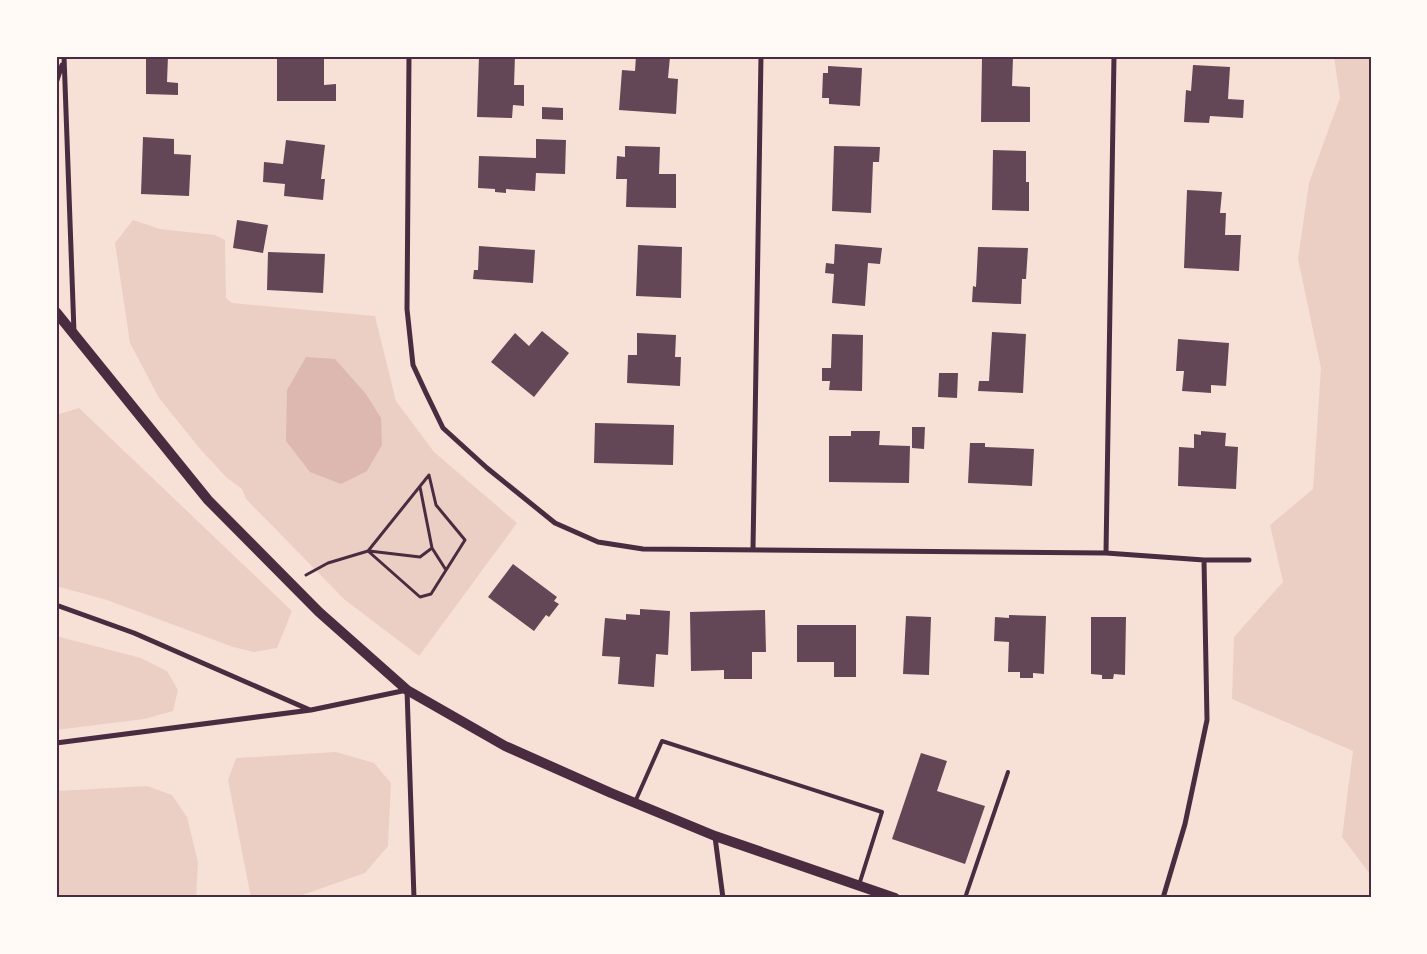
<svg xmlns="http://www.w3.org/2000/svg" width="1427" height="954" font-family="'Space Grotesk',sans-serif">
  <style>
    .green { fill: #ebcfc5 }
    .water { fill: #dcb8b0 }
    .building { fill: #644757 }
    .lines { fill: none; stroke-linecap: round; stroke-linejoin: round }
    .path { stroke: #4a2c40; stroke-width: 3 }
    .service { stroke: #4a2c40; stroke-width: 4 }
    .minor { stroke: #4a2c40; stroke-width: 5 }
    .secondary { stroke: #4a2c40; stroke-width: 10 }
    .neatline { fill: none; stroke: #4a2c40; stroke-width: 2 }
  </style>
  <rect width="100%" height="100%" fill="#f7e1d7"/>
  <path class="green" d="M1334,56H1371V873H1369L1342,837L1353,751L1232,699L1234,637L1283,582L1270,525L1313,489L1321,368L1298,259L1309,183L1340,98Z
    M133,220L160,229L215,235L225,240L226,298L232,303L375,316L396,401L434,452L517,523L419,656L345,600L246,499L242,489L226,477L201,450L159,398L130,343L115,243Z
    M79,408L292,611L277,648L254,652L233,647L107,600L56,586V415Z
    M56,636L141,658L167,671L178,690L173,711L144,719L56,730Z
    M336,752L374,763L391,783L388,846L365,873L294,898H251L228,780L236,758Z
    M147,786L172,795L187,817L198,862L196,898H56V791Z"/>
  <path class="water" d="M306,357L335,359L366,394L381,418L382,445L367,471L341,484L310,472L286,441L287,390Z"/>
  <path class="building" d="M146,56H168L167,82L178,83V95L146,94Z
    M277,56H324V85L336,84V101H277Z
    M479,56H515L514,85H524V106L513,105L512,118L477,117Z
    M636,56L670,57L668,78L678,79L676,114L619,110L622,70L635,71Z
    M982,57L1013,58L1012,86L1030,87V122H981Z
    M1193,65L1230,67L1228,99L1244,100L1243,118L1210,116L1209,123L1184,122L1186,90L1191,91Z
    M828,66L862,68L860,106L829,104V98H822L823,73H828Z
    M542,107L563,108V120L542,119Z
    M143,137L174,139V154L191,155L189,196L141,194Z
    M536,139L566,140L565,174L536,173L535,191L506,189V193L495,192V189L478,188L479,156L536,158Z
    M286,140L325,145L321,179H325L323,200L284,196L285,184L263,182L264,162L283,164Z
    M625,146L660,147L659,174H676V208L626,207L627,179H616L617,156L625,157Z
    M834,146L880,147L879,162H873L871,213L832,211Z
    M993,150L1026,151V182H1029V211L992,210Z
    M1187,190L1222,192L1220,213H1226L1225,235H1241L1239,271L1184,268Z
    M237,220L268,225L263,253L233,248Z
    M835,244L882,248L880,264L868,263L865,306L832,303L834,274L825,273L826,263L834,264Z
    M638,245L682,247L681,298L636,296Z
    M479,246L535,250L533,283L473,279L474,270H478Z
    M978,247L1028,248L1026,279H1022L1021,304L972,302L973,286L976,287Z
    M268,252L325,254L323,293L267,290Z
    M542,331L569,353L534,397L491,362L515,333L529,346Z
    M992,332L1026,334L1023,393L978,391L979,381H989Z
    M637,333L676,335L675,357H681L680,386L627,383L628,355H637Z
    M832,334L863,335L862,391L829,390L830,381H822V368H831Z
    M1178,339L1229,343L1226,386L1211,385V393L1182,391L1184,371H1176Z
    M939,373H958L957,398L938,397Z
    M595,423L674,425L673,465L594,463Z
    M912,427H925L924,449L912,448Z
    M851,431H880L879,445L910,446L909,483L829,482V436H851Z
    M1201,431L1226,433L1225,446L1238,447L1236,489L1178,486L1179,447L1194,448V434L1201,435Z
    M970,443H985V447L1034,449L1032,486L968,483Z
    M513,564L557,597L554,601L559,604L549,617L546,615L534,631L488,597Z
    M640,609L670,611L668,655L656,654L654,687L618,684L620,657L602,656L605,618L626,620V614L640,615Z
    M765,610L766,652H752V679H724V670L691,671L690,612Z
    M1009,615L1046,616L1044,674L1033,673V678H1020V672H1008L1009,642L994,641L995,617L1009,618Z
    M906,616L931,617L929,675L903,674Z
    M1091,617H1126L1125,675L1114,674L1113,679H1102V675L1091,674Z
    M797,625H856V677H834V662H797Z
    M921,753L947,761L937,791L985,806L965,864L892,839Z"/>
  <g class="lines">
    <path class="path" d="M420,487L432,548L446,570
      M369,551L420,557L432,548
      M306,575L328,563L368,551L429,475L436,505L465,540L431,594L420,597L368,551"/>
    <path class="service" d="M635,802L662,741L882,812L859,885
      M965,898L1008,772"/>
    <path class="minor" d="M64,56L74,332
      M409,56L407,309L413,365L426,393L443,428L487,468L555,523L598,542L643,549L1106,553L1204,560H1249
      M56,83L62,65
      M753,549L761,56
      M1106,553L1114,56
      M56,605L134,633L310,710
      M56,743L311,710L407,690L414,898
      M715,837L723,898
      M1163,898L1185,824L1207,720L1204,560"/>
    <path class="secondary" d="M56,312L208,500L319,612L407,690L505,746L611,793L715,836L895,898"/>
  </g>
  <rect width="1427" height="954" fill="none" stroke="#fffaf5" stroke-width="115"/>
  <rect x="58" y="58" width="1312" height="838" class="neatline"/>
</svg>
